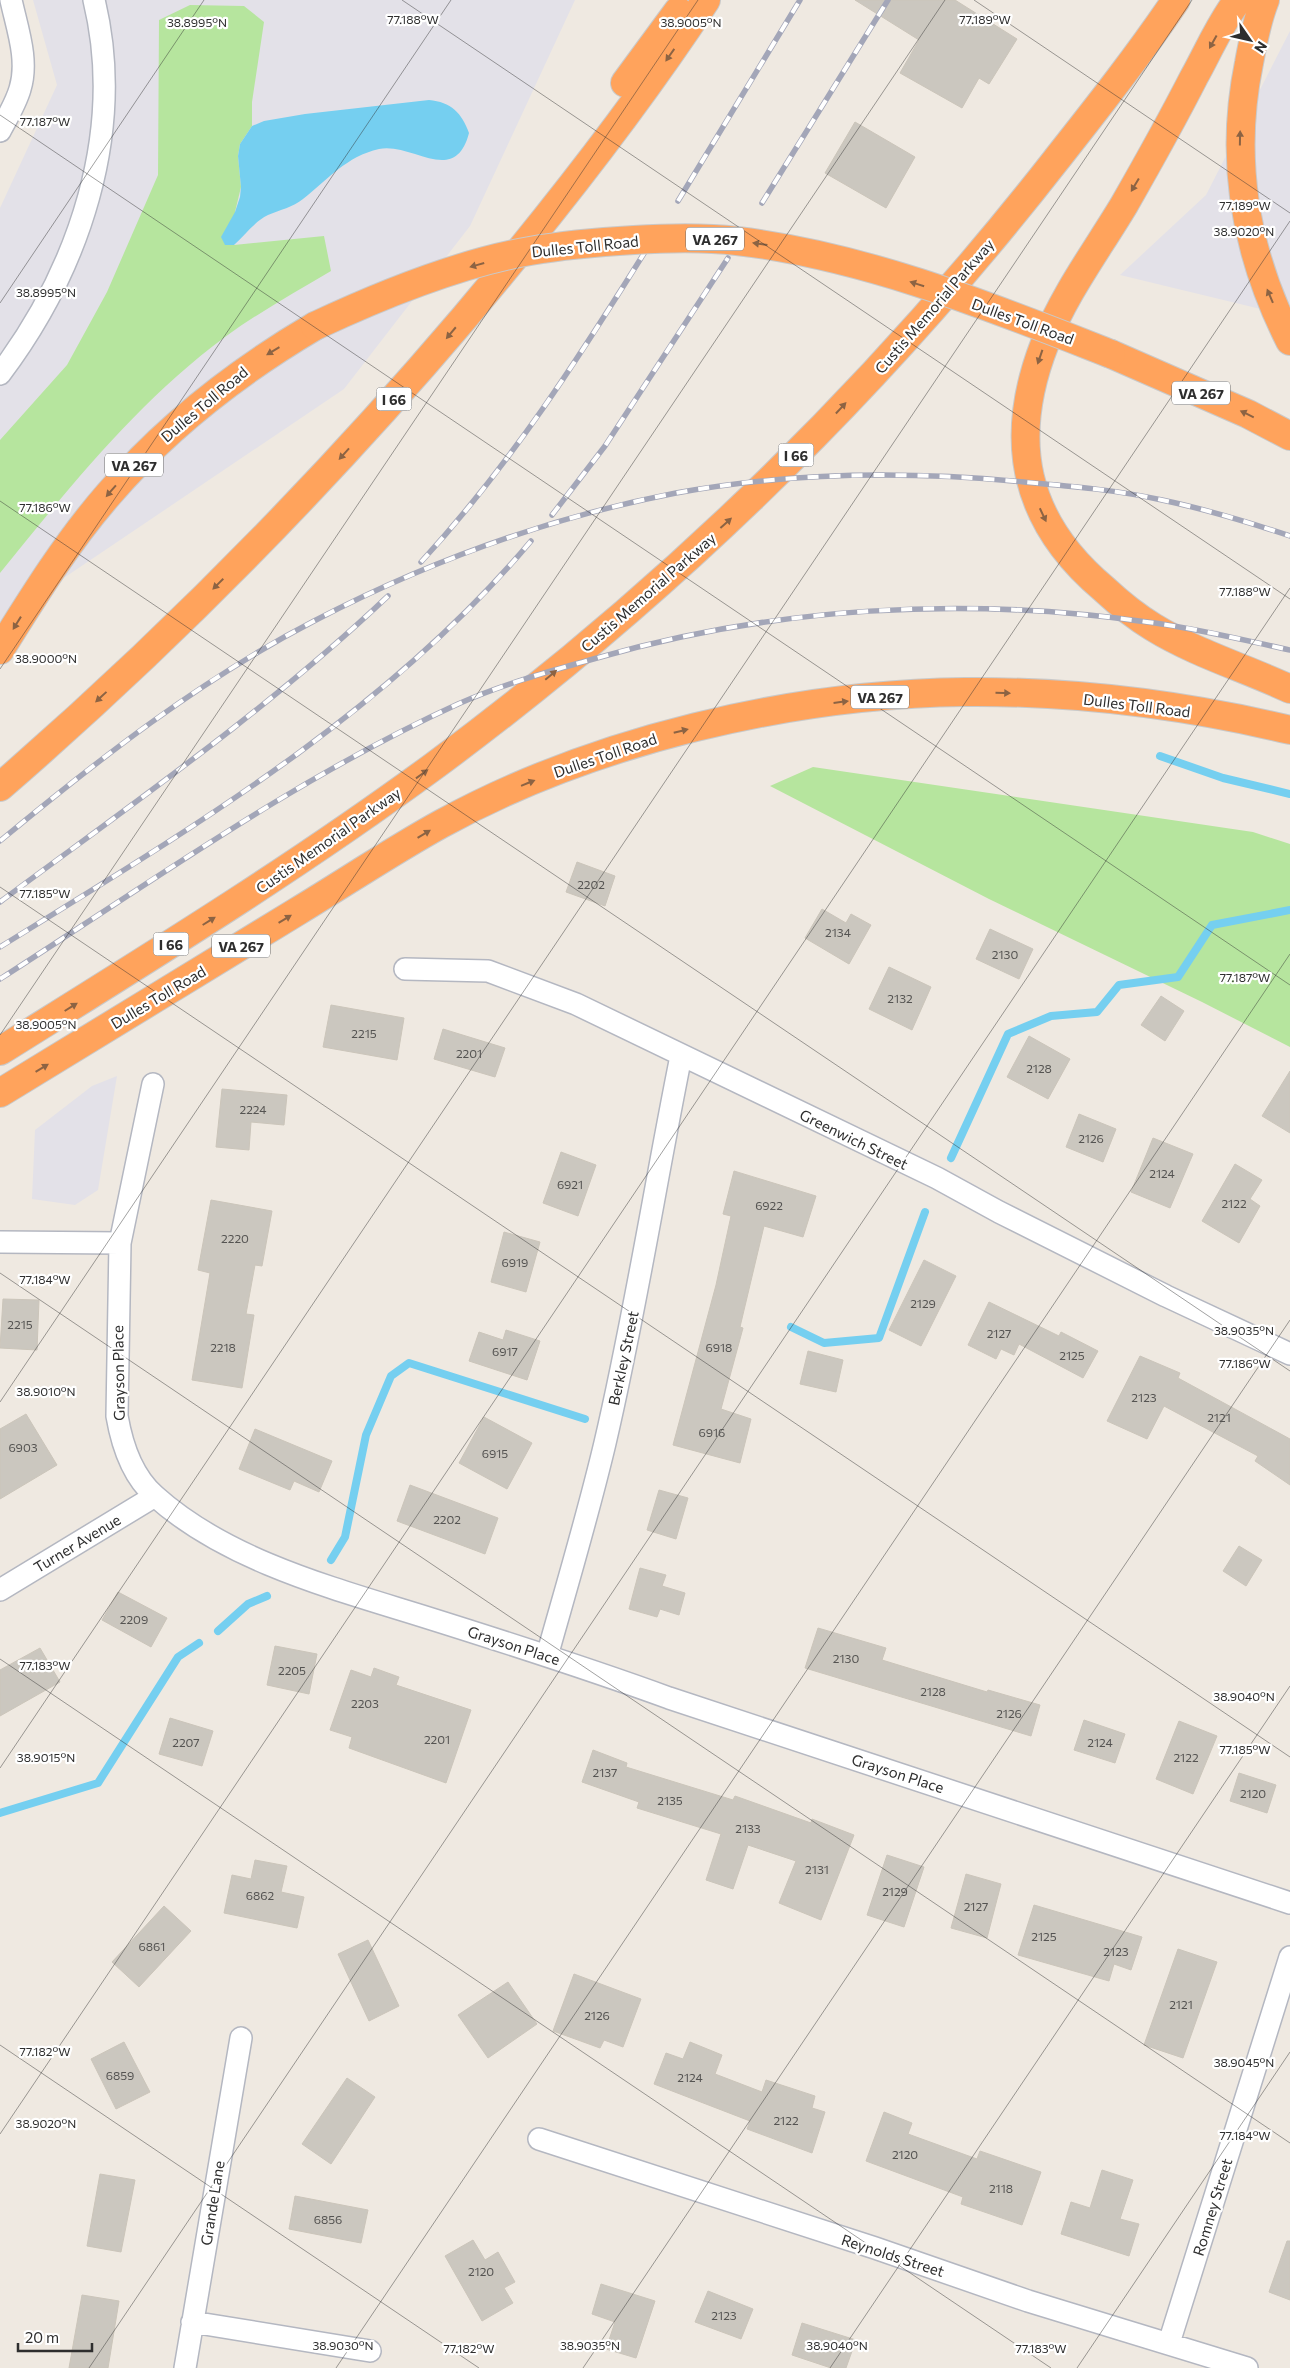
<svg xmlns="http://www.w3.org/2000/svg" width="1290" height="2368" font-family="Commissioner,sans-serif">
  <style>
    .industrial { fill: #e3e1e8 }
    .green { fill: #b6e59e }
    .water { fill: #75cff0 }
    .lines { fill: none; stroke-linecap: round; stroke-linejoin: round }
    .stream { stroke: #75cff0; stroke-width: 8 }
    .building { fill: #cbc7bf; stroke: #cbc5ba }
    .street-casing { stroke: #b4b7c1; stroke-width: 24 }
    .highway-casing { stroke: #c9c9c9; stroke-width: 30 }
    .street { stroke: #fff; stroke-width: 21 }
    .highway { stroke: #ffa35c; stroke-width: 28 }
    .rail-casing { stroke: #a3a6b8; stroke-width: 5.5 }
    .rail { stroke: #fff; stroke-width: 4; stroke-dasharray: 11; stroke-linecap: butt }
    .highway-bridge-casing { stroke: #c9c9c9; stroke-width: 30; stroke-linecap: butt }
    .highway-bridge { stroke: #ffa35c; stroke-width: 28 }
    .oneway { fill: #8c6343 }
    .ticks { fill: none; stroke: #2e2e2e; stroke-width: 1; stroke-opacity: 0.45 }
    .labels { text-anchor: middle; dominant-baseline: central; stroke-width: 4.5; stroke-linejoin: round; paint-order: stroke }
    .number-label { font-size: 12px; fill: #555452 }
    .shield { fill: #fff; stroke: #6d6d6d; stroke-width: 1 }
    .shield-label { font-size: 14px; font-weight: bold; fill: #2e2e2e }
    .street-label { font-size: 15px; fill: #2e2e2e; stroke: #fff }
    .ticks-label { font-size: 12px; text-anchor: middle; fill: #2e2e2e; stroke: #fff; stroke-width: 4.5; stroke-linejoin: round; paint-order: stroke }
  </style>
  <rect width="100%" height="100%" fill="#efe9e1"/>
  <path class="industrial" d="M33,0H575L470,226L344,389L0,621V208L57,85Z
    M1290,31V316L1120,275L1206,195Z
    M117,1076L98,1190L75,1205L32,1199L35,1130L92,1086Z"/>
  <path class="green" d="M190,5L244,6L264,22L252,102V126L240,144L238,156L241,187L235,212L234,245L324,236L331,271C296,292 259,312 225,337C137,402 68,489 0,573V440L67,365L107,292L158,175L159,20Z
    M813,767L1253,832L1290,844V1047L1202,1002L989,899L770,786Z"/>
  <path class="water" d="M429,100C451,102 462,113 469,133C455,187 412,142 379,149C347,156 327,180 303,199C293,207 280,210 268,215C254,222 245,235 234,245H225L221,237L235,212L240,197L241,187L238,156L240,144L252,126L264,121L305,114Z"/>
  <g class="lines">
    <path class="stream" d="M1160,756L1223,778L1290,794
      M951,1158L1008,1034L1051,1016L1097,1012L1119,985L1178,977L1212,925L1290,910
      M791,1327L824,1343L879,1338L925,1212
      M331,1560L345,1537L366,1435L391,1376L409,1363L585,1419
      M218,1631L248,1604L267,1596
      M0,1813L98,1783L178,1657L199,1643"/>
  </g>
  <path class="building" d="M855,0H955L1017,39L989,84L979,78L962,108L900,73L919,40Z
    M855,122L915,157L886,208L825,173Z
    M577,862L615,876L605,906L566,892Z
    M822,909L846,923L851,914L871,925L849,964L805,938Z
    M990,929L1033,949L1019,979L976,959Z
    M889,967L931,987L912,1030L869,1009Z
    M1161,996L1184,1011L1165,1041L1141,1025Z
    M331,1005L404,1018L397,1060L323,1047Z
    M443,1029L505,1048L495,1077L434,1059Z
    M1029,1036L1070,1059L1048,1099L1007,1077Z
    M1290,1071V1133L1262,1116Z
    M222,1089L287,1095L284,1125L251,1122L249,1150L216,1147Z
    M1079,1114L1116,1129L1103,1162L1066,1147Z
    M1153,1138L1193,1154L1170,1208L1131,1192Z
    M561,1152L596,1165L578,1216L543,1203Z
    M1235,1164L1262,1180L1250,1199L1260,1206L1239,1243L1202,1221Z
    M734,1171L816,1196L803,1237L764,1226L740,1327L743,1328L721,1409L751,1419L740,1463L673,1445L716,1285L731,1216L723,1214Z
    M211,1200L272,1211L262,1266L255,1265L246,1314L254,1315L242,1388L192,1380L210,1273L198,1270Z
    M504,1232L540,1242L526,1292L491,1282Z
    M924,1260L956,1276L921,1346L889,1330Z
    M3,1299L39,1300L37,1350L0,1348Z
    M989,1302L1059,1336L1061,1332L1098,1351L1083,1378L1019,1344L1014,1355L1001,1349L996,1359L968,1345Z
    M506,1330L540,1341L527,1380L469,1361L479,1332L503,1340Z
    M808,1351L843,1360L836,1392L800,1384Z
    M1140,1356L1180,1373L1178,1378L1290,1439V1485L1255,1461L1258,1456L1164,1406L1147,1439L1107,1421Z
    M26,1414L57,1465L0,1499V1429Z
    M484,1417L532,1443L507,1489L459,1463Z
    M255,1429L332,1461L319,1492L294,1481L290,1490L239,1469Z
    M410,1485L498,1518L485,1554L397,1521Z
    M659,1490L688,1498L676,1539L647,1530Z
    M1239,1546L1262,1560L1246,1586L1223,1571Z
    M640,1568L666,1575L662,1586L685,1593L679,1615L660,1609L657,1617L629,1609Z
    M118,1592L167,1618L151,1647L102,1620Z
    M818,1628L886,1648L882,1660L987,1692L988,1690L1040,1705L1031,1736L805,1668Z
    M275,1646L317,1654L309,1694L267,1685Z
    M40,1648L60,1682L0,1716V1670Z
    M374,1668L399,1677L396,1685L471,1710L446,1783L349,1748L352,1737L330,1730L351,1670L371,1677Z
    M170,1718L213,1731L202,1766L159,1754Z
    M1084,1720L1125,1734L1115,1763L1074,1750Z
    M1179,1721L1217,1736L1193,1794L1156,1779Z
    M593,1750L627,1763L626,1767L733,1800L735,1796L811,1823L812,1819L854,1835L821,1920L779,1903L796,1861L748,1845L733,1889L706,1880L721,1834L637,1808L639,1802L582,1782Z
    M1239,1773L1276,1785L1267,1813L1230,1801Z
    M887,1855L924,1867L904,1927L867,1915Z
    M255,1860L287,1866L281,1892L304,1897L297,1928L224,1913L232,1875L251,1879Z
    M966,1874L1001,1884L987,1938L951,1928Z
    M1034,1905L1142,1937L1131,1970L1114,1964L1109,1981L1018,1955Z
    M164,1906L191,1931L139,1987L112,1962Z
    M368,1940L399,2006L369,2021L338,1954Z
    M1178,1949L1217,1962L1183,2058L1144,2045Z
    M574,1974L641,1999L623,2047L604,2040L600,2048L553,2031Z
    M508,1982L537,2024L488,2058L458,2015Z
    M124,2042L150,2092L116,2109L91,2059Z
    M690,2042L722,2055L715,2074L762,2092L766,2080L815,2096L812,2108L825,2112L812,2153L747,2129L750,2121L654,2084L666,2053L683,2059Z
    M347,2078L375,2097L331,2164L302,2144Z
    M884,2112L912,2123L908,2134L977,2159L980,2151L1041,2172L1022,2225L961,2204L963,2197L866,2161Z
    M1102,2170L1133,2180L1120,2219L1139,2224L1129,2256L1061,2234L1071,2202L1090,2208Z
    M100,2174L135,2180L121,2252L87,2246Z
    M295,2196L368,2210L361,2243L289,2229Z
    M473,2240L485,2260L498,2252L515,2282L504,2288L513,2303L482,2321L445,2256Z
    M1287,2241H1290V2300L1269,2292Z
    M601,2284L655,2301L636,2358L606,2349L615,2322L592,2314Z
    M708,2291L753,2309L741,2339L695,2322Z
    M82,2295L119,2301L108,2368H69Z
    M802,2323L856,2340L846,2368H831L792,2355Z"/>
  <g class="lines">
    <defs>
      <path id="street" d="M0,131C7,118 16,103 20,89C29,60 17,28 11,0
        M0,374C79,269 126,132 94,0
        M405,969L488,971L576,1004L937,1178L999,1212L1166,1296L1290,1354
        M153,1084L120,1243L117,1416C122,1445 132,1476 155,1496C226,1560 332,1588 422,1616C505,1642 587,1668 669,1698L1290,1903
        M0,1242L120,1243
        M0,1590L155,1496
        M547,1656C567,1585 588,1515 605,1443C635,1315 655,1185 681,1056
        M539,2139L875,2248L1028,2301L1247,2368
        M192,2322L370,2351
        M1169,2343L1290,1957
        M185,2368L241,2038"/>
      <path id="highway" d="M1238,0C1220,23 1208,52 1194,77C1172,120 1148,163 1124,205C1097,250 1064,294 1045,343C1007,440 1023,521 1104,589C1119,603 1135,616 1153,627C1195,653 1245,668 1290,689
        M1265,0C1257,20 1253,41 1249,63C1229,160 1245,252 1290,341
        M625,83L678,11
        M1111,354L1248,414L1290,436
        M0,650C33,597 67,542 108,495C167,426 237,372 315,326
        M0,787C166,643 321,486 464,318C550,216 633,111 706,0
        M0,1051C147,959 294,869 434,766C668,593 877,389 1056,160C1097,108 1139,55 1176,0
        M0,1093C99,1032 199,972 298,911C346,882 392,851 441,824C594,740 791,694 965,692C1073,691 1185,705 1290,730"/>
    </defs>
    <use href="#street" class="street-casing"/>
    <use href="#highway" class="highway-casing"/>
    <use href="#street" class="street"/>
    <use href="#highway" class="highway"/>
    <defs>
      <path id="rail" d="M678,201L800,0
        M762,203L888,0
        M552,515L605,446L728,258
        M421,562C511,464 578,359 648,247
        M0,841C99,759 200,680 314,621C427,562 551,517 676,493C790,472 908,471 1024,482C1070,486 1117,490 1162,500C1205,509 1248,522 1290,536
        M0,902C132,804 269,709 388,596
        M0,947C189,830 387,713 531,541
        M0,979C150,883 296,778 458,704C503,684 550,671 597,658C775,607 963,596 1147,622C1195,628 1243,640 1290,650"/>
    </defs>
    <use href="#rail" class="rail-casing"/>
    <use href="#rail" class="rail"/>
    <defs>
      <path id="highway-bridge" d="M315,326C379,296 460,263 530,251C564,245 599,242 634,240C668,238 703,237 737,241C866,256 991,307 1111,354"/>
    </defs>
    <use href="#highway-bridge" class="highway-bridge-casing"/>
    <use href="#highway-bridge" class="highway-bridge"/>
  </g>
  <defs><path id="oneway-solid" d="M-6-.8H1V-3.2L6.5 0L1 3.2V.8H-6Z" transform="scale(1.25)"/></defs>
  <g class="oneway">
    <use href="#oneway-solid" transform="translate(1213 42) rotate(119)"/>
    <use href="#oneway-solid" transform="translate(670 55) rotate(125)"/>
    <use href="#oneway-solid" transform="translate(1240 138) rotate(-89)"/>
    <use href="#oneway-solid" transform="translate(1135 185) rotate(121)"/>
    <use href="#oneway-solid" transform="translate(760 244) rotate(-172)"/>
    <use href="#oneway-solid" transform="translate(477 265) rotate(164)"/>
    <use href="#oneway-solid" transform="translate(917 284) rotate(-162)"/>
    <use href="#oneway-solid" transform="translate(1270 296) rotate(-113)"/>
    <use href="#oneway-solid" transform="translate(451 333) rotate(130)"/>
    <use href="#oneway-solid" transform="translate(273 351) rotate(149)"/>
    <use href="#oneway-solid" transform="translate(1040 357) rotate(109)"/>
    <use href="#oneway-solid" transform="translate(841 408) rotate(-47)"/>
    <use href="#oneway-solid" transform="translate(1247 414) rotate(-154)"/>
    <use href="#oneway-solid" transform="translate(344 454) rotate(132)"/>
    <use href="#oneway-solid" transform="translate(111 491) rotate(131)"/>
    <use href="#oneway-solid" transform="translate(1043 515) rotate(65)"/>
    <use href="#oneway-solid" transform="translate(726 523) rotate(-42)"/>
    <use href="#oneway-solid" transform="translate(218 584) rotate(135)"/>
    <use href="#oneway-solid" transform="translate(17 623) rotate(122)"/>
    <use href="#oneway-solid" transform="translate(551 675) rotate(-40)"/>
    <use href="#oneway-solid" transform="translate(1003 693) rotate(2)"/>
    <use href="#oneway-solid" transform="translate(101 697) rotate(137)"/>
    <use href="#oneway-solid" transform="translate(841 702) rotate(-7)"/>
    <use href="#oneway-solid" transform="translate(681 731) rotate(-14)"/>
    <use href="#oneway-solid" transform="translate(422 774) rotate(-36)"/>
    <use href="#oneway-solid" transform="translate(528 783) rotate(-22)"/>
    <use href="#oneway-solid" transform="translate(424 834) rotate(-31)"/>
    <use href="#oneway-solid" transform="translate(285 919) rotate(-31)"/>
    <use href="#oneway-solid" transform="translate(209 921) rotate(-32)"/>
    <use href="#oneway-solid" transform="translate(71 1007) rotate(-32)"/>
    <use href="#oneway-solid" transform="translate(42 1068) rotate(-31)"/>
  </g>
  <path class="ticks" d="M402,0L1290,599M974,0L1290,213M0,115L1290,985M0,303L204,0M0,501L1290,1371M0,669L451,0M0,887L1290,1757M0,1035L698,0M0,1273L1290,2143M0,1402L945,0M0,1659L1051,2368M0,1768L1192,0M0,2045L479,2368M0,2134L1290,221M89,2368L1290,588M336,2368L1290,954M583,2368L1290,1320M830,2368L1290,1686M1077,2368L1290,2052"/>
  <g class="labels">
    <g class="number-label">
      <text x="591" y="884">2202</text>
      <text x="838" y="932">2134</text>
      <text x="1005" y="954">2130</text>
      <text x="900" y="998">2132</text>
      <text x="364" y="1033">2215</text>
      <text x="469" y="1053">2201</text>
      <text x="1039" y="1068">2128</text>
      <text x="253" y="1109">2224</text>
      <text x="1091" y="1138">2126</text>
      <text x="1162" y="1173">2124</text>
      <text x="570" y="1184">6921</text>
      <text x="1234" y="1203">2122</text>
      <text x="769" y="1205">6922</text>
      <text x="235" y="1238">2220</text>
      <text x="515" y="1262">6919</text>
      <text x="923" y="1303">2129</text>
      <text x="20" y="1324">2215</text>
      <text x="999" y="1333">2127</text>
      <text x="223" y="1347">2218</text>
      <text x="719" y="1347">6918</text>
      <text x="505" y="1351">6917</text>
      <text x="1072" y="1355">2125</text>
      <text x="1144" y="1397">2123</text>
      <text x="1219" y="1417">2121</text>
      <text x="712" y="1432">6916</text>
      <text x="23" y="1447">6903</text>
      <text x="495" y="1453">6915</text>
      <text x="447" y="1519">2202</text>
      <text x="134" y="1619">2209</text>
      <text x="846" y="1658">2130</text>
      <text x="292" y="1670">2205</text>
      <text x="933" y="1691">2128</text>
      <text x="365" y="1703">2203</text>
      <text x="1009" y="1713">2126</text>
      <text x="437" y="1739">2201</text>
      <text x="186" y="1742">2207</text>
      <text x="1100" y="1742">2124</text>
      <text x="1186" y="1757">2122</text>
      <text x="605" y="1772">2137</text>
      <text x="1253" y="1793">2120</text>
      <text x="670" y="1800">2135</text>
      <text x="748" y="1828">2133</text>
      <text x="817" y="1869">2131</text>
      <text x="895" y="1891">2129</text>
      <text x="260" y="1895">6862</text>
      <text x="976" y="1906">2127</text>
      <text x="1044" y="1936">2125</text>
      <text x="152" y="1946">6861</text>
      <text x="1116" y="1951">2123</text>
      <text x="1181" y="2004">2121</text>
      <text x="597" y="2015">2126</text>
      <text x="120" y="2075">6859</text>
      <text x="690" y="2077">2124</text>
      <text x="786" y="2120">2122</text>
      <text x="905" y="2154">2120</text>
      <text x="1001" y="2188">2118</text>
      <text x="328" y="2219">6856</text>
      <text x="481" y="2271">2120</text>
      <text x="724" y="2315">2123</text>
    </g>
    <g class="shield">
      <rect x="686" y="227.5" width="58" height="23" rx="4"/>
      <rect x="1172" y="381.5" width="58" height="23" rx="4"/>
      <rect x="376.5" y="387.5" width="35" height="23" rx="4"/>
      <rect x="778.5" y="443.5" width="35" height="23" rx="4"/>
      <rect x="105" y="453.5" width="58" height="23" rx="4"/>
      <rect x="851" y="685.5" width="58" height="23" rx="4"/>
      <rect x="153.5" y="932.5" width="35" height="23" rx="4"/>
      <rect x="212" y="934.5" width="58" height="23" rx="4"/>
    </g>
    <g class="shield-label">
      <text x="715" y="239">VA 267</text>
      <text x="1201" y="393">VA 267</text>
      <text x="394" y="399">I 66</text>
      <text x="796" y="455">I 66</text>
      <text x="134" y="465">VA 267</text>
      <text x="880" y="697">VA 267</text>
      <text x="171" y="944">I 66</text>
      <text x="241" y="946">VA 267</text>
    </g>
    <g class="street-label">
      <text transform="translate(585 246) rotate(-6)">Dulles Toll Road</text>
      <text transform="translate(934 306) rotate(-49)">Custis Memorial Parkway</text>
      <text transform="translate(1023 321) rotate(20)">Dulles Toll Road</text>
      <text transform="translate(204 404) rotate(-40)">Dulles Toll Road</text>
      <text transform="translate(648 592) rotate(-41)">Custis Memorial Parkway</text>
      <text transform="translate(1137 705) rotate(7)">Dulles Toll Road</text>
      <text transform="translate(605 755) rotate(-19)">Dulles Toll Road</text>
      <text transform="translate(328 840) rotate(-35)">Custis Memorial Parkway</text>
      <text transform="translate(158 997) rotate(-31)">Dulles Toll Road</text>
      <text transform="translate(854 1139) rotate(26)">Greenwich Street</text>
      <text transform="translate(623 1358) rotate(-78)">Berkley Street</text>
      <text transform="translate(118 1373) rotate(-91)">Grayson Place</text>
      <text transform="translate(77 1543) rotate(-31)">Turner Avenue</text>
      <text transform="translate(514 1645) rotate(18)">Grayson Place</text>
      <text transform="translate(898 1773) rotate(18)">Grayson Place</text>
      <text transform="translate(212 2203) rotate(-81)">Grande Lane</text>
      <text transform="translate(1212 2207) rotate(-73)">Romney Street</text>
      <text transform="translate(893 2255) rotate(18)">Reynolds Street</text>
    </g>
  </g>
  <g class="ticks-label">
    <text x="413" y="24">77.188°W</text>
    <text x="985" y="24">77.189°W</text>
    <text x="197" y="27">38.8995°N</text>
    <text x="691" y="27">38.9005°N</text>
    <text x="45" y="126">77.187°W</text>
    <text x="1245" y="210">77.189°W</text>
    <text x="1244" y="236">38.9020°N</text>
    <text x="46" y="297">38.8995°N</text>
    <text x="45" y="512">77.186°W</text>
    <text x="1245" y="596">77.188°W</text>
    <text x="46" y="663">38.9000°N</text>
    <text x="45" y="898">77.185°W</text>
    <text x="1245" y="982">77.187°W</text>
    <text x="46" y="1029">38.9005°N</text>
    <text x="45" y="1284">77.184°W</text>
    <text x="1244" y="1335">38.9035°N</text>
    <text x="1245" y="1368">77.186°W</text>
    <text x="46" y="1396">38.9010°N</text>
    <text x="45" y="1670">77.183°W</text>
    <text x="1244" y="1701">38.9040°N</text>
    <text x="1245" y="1754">77.185°W</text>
    <text x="46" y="1762">38.9015°N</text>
    <text x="45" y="2056">77.182°W</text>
    <text x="1244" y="2067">38.9045°N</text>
    <text x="46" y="2128">38.9020°N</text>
    <text x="1245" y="2140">77.184°W</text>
    <text x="343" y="2350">38.9030°N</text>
    <text x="590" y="2350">38.9035°N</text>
    <text x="837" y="2350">38.9040°N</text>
    <text x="469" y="2353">77.182°W</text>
    <text x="1041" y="2353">77.183°W</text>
  </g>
  <g transform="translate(1250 40) rotate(124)" stroke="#ffffff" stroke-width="4" paint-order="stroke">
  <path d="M0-4L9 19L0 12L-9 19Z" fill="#2e2e2e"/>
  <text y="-8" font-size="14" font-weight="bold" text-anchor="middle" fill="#2e2e2e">N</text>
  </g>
  <path d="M18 2343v8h74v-8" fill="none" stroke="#2e2e2e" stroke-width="2.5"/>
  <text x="25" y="2343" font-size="15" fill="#2e2e2e" stroke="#ffffff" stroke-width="4" paint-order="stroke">20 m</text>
</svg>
